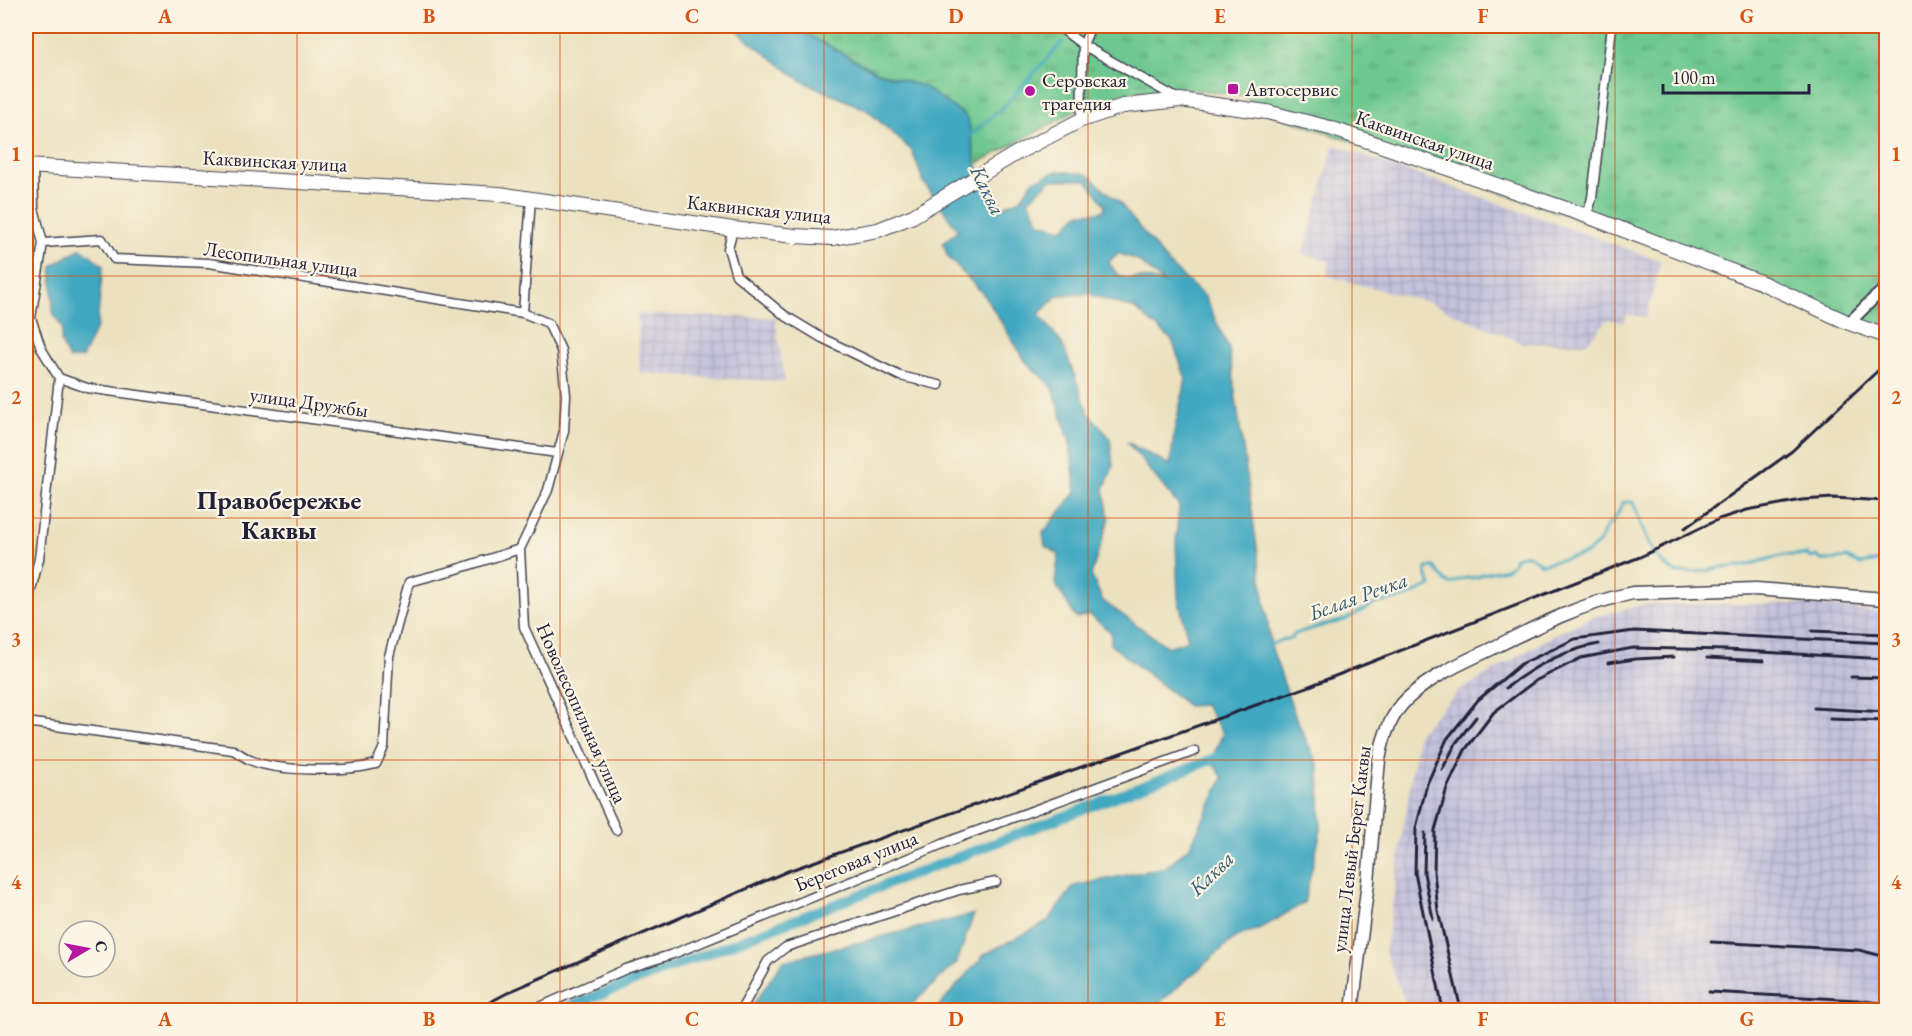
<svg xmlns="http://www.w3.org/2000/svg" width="1912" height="1036" font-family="'EB Garamond',serif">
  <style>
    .industrial { fill: url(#industrial-grid) }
    .grass { fill: url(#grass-tufts); stroke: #487565; stroke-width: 1.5 }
    .water { fill: #40a8c1; stroke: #31657e; stroke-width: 1.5; fill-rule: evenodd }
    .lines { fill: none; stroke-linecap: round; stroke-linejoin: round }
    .stream { stroke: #40a8c1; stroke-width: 3 }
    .canal { stroke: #40a8c1; stroke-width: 10 }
    .minor-casing { stroke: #403f4f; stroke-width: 11 }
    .tertiary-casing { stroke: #403f4f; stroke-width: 14 }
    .secondary-casing { stroke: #403f4f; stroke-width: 15 }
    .primary-casing { stroke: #403f4f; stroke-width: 16 }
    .minor { stroke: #fff; stroke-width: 8 }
    .tertiary { stroke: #fff; stroke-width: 10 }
    .secondary { stroke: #fff; stroke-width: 12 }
    .primary { stroke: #fff; stroke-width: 14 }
    .rail { stroke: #22223b; stroke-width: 3 }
    .grid { fill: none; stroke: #d45411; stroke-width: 1.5; stroke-opacity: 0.55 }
    .poi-dot { fill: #b5179e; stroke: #fcf5e5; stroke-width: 2 }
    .labels { text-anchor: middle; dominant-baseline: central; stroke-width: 4.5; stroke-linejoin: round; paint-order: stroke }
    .poi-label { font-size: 20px; fill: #22223b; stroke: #fcf5e5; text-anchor: start }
    .street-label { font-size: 20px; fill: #22223b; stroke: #fcf5e5 }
    .water-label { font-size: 21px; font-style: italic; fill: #2e5871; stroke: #fcf5e5 }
    .district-label { font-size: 26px; font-weight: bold; fill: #22223b; stroke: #fcf5e5 }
    .neatline { fill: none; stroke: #d45411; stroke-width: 2 }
    .grid-label { font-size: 20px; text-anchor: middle; font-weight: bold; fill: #d45411 }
  </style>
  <defs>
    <pattern id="industrial-grid" width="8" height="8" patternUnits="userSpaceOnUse" patternTransform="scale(1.5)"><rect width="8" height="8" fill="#c3c1db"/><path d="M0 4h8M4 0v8" fill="none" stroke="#a7a6bd"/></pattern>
    <pattern id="grass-tufts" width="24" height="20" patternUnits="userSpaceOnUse" patternTransform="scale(1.5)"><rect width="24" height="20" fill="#6dc88f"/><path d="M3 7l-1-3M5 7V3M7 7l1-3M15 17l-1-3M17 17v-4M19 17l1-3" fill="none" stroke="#59a276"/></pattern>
  </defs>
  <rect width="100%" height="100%" fill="#fcf5e5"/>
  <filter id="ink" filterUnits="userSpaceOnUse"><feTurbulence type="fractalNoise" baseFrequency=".0167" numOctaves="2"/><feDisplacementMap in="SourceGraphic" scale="12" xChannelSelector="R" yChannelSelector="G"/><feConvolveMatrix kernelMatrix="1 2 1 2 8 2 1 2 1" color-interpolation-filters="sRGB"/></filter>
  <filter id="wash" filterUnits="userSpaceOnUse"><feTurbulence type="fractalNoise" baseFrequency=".008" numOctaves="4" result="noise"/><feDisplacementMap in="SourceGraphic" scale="24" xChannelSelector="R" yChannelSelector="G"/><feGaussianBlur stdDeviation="1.35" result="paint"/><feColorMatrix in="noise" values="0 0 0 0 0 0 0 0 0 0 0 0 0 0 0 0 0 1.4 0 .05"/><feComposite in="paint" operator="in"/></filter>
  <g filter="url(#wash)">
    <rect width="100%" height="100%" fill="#ebe1bf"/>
    <path class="industrial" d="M1334,145L1661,261L1646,318L1627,314L1624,323L1608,319L1587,343H1522L1428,302L1327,276L1329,261L1303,254Z
      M637,314L775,318L785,382L640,373Z
      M1646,604H1803L1886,613V1010H1408L1385,951L1418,733L1458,692L1559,632L1593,617Z"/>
    <path class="grass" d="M800,26H1886V336L1760,282L1267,112L1241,95L1183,88L1125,93L1083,107L976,164L968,118L924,87L876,71L810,36Z"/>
    <path class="water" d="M735,26H800L810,36L875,71L924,87L968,118L976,164L1002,207L1021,199L1033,181L1057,171L1087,174L1119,202L1168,263L1205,297L1229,349L1271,646L1296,718L1319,767L1321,830L1304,903L1260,929L1236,937L1151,1010H935L985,954L1047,922L1074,886L1166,867L1190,846L1223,778L1211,760L1223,733L1205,705L1188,706L1111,645V632L1090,615L1076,618L1055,583L1059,554L1045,546L1043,533L1076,492L1070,443L1053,388L1026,362L985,296L948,257L943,243L958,230L924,183L912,151L867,110L802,81L744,37ZM1051,180H1087L1105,205L1104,210L1100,212L1079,213L1063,229L1040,223L1028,200ZM1118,253L1137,260L1164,283C1157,282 1148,278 1140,278C1123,278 1119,280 1109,262ZM1089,294L1135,309L1172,340L1186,379L1175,427L1170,465L1127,442L1179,506L1176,541L1178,598L1188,640L1168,647L1103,601L1091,575L1109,519L1104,489L1113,467L1110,438L1088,412L1063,345L1039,314L1058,295Z
      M81,248L103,265L97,326L82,358L69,359L61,342L62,327L53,313L52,266Z
      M974,914L957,962L906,1010H751L755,1002L783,961Z"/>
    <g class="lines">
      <path class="stream" d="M970,136L1004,106L1063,41
        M1268,646L1281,640L1292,638L1295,634L1310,629L1345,620L1374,604L1406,597L1431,586L1426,574L1427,568L1434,567L1446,582L1451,584L1460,579L1477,577L1482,574L1506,569L1514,563V558C1526,551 1532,556 1541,564L1586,554L1599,543L1607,526L1613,522L1624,502H1633C1641,523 1648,551 1666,566C1670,570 1673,569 1677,573L1706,571L1723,567L1743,566L1784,555H1807L1811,558L1817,556L1821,560H1830L1846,558L1860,564L1886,560"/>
      <path class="canal" d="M560,1010L1211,760L1224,752"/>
    </g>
  </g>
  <g filter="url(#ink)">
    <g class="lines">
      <defs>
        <path id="minor" d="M1058,26L1083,45L1180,100
          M1081,120L1083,45L1091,26
          M1587,216L1592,198L1612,26
          M733,229L728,248L736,275L784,315L822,338L900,376L939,385
          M43,243L102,239L114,259L209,263L523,313L548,323L561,350L566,395L564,431L548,490L520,549L524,627L616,830
          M523,313L531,198
          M59,378L87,388L557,453
          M26,609L39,559L59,378L41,348L31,318L43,243L34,208L33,166
          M26,722L233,750C239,753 244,757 250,760C277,772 347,772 376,764L384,747L389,656L409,582L454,570L520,549
          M533,1010L626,969L673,954L955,839L1195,751
          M741,1010L768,961L786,947L959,890L996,882"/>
        <path id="tertiary" d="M1849,323L1873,299L1886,288"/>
        <path id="secondary" d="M1352,1010L1368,882L1379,760C1383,737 1390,715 1407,699C1430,677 1461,663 1489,650C1535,627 1582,603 1633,593L1756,589L1886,599"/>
        <path id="primary" d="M26,166L499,194L733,229L795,236L832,238L878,230L913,216L1015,154L1081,120L1123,106L1180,100L1267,112L1330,128L1587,216L1760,282L1849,323L1886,336"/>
      </defs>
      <use href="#minor" class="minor-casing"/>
      <use href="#tertiary" class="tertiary-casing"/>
      <use href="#secondary" class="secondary-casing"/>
      <use href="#primary" class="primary-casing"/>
      <use href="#minor" class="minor"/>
      <use href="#tertiary" class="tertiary"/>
      <use href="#secondary" class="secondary"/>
      <use href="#primary" class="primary"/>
      <path class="rail" d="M1685,528L1792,451L1886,363
        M1812,631L1886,634
        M1707,658L1764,661
        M1608,663L1635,659L1674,657
        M1851,677L1886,678
        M1506,688C1534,666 1564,650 1599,644
        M1814,708L1886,712
        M1830,719L1886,721
        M1442,770L1456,743L1476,717
        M1425,833L1424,873L1433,919
        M1711,942L1859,950L1886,957
        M1709,992L1857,1000L1886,1004
        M475,1010L513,990L788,871L1307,687L1640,557L1719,519L1747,510L1802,500L1833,498L1886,501
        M1443,1010L1415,873L1416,828L1427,784L1447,739L1478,700L1521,664L1575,639L1634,631L1886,643
        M1461,1010L1438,911L1434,872L1435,830L1447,788L1465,750L1494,712L1535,681L1581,658L1633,648L1727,650L1886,659"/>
    </g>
  </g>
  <path class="grid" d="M297,26V1010M560,26V1010M824,26V1010M1088,26V1010M1352,26V1010M1615,26V1010M26,276H1886M26,518H1886M26,760H1886"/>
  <g class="poi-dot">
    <rect x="1227" y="83" width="12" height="12" rx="3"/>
    <circle cx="1030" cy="91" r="6"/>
  </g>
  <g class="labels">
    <g class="poi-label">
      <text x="1042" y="80">Серовская<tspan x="1042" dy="23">трагедия</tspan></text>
      <text x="1245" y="89">Автосервис</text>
    </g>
    <g class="street-label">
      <text transform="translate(1425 140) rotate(19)">Каквинская улица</text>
      <text transform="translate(275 161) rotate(3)">Каквинская улица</text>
      <text transform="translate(759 209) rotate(6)">Каквинская улица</text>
      <text transform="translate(281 259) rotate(8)">Лесопильная улица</text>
      <text transform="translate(309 402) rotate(8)">улица Дружбы</text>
      <text transform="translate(582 713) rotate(66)">Новолесопильная улица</text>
      <text transform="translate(1351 849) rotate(-83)">улица Левый Берег Каквы</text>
      <text transform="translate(856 861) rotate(-22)">Береговая улица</text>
    </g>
    <g class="water-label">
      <text transform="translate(988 190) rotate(64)">Каква</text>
      <text transform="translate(1358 596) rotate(-20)">Белая Речка</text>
      <text transform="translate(1211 873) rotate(-44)">Каква</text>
    </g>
    <g class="district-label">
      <text x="279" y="500">Правобережье<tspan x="279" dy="30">Каквы</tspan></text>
    </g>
  </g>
  <rect width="1912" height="1036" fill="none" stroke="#fcf5e5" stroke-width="66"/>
  <g transform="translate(87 949) rotate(80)"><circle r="28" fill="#fcf5e5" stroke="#a5a1a1" stroke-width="1.5"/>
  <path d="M0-4.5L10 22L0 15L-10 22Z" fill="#b5179e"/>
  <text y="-9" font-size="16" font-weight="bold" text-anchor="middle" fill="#22223b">С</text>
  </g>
  <path d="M1663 84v9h146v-9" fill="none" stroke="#22223b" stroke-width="3"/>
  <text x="1672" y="84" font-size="18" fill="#22223b" stroke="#fcf5e5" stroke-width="4.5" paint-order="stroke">100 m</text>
  <rect x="33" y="33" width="1846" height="970" class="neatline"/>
  <g class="grid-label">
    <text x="165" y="23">A</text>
    <text x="429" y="23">B</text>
    <text x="692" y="23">C</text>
    <text x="956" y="23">D</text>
    <text x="1220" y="23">E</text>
    <text x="1483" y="23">F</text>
    <text x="1747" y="23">G</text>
    <text x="16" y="161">1</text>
    <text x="1896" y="161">1</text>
    <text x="16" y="404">2</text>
    <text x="1896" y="404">2</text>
    <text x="16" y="646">3</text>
    <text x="1896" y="646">3</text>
    <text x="16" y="889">4</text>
    <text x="1896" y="889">4</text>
    <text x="165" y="1026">A</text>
    <text x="429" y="1026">B</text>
    <text x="692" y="1026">C</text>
    <text x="956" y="1026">D</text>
    <text x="1220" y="1026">E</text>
    <text x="1483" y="1026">F</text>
    <text x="1747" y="1026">G</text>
  </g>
</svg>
